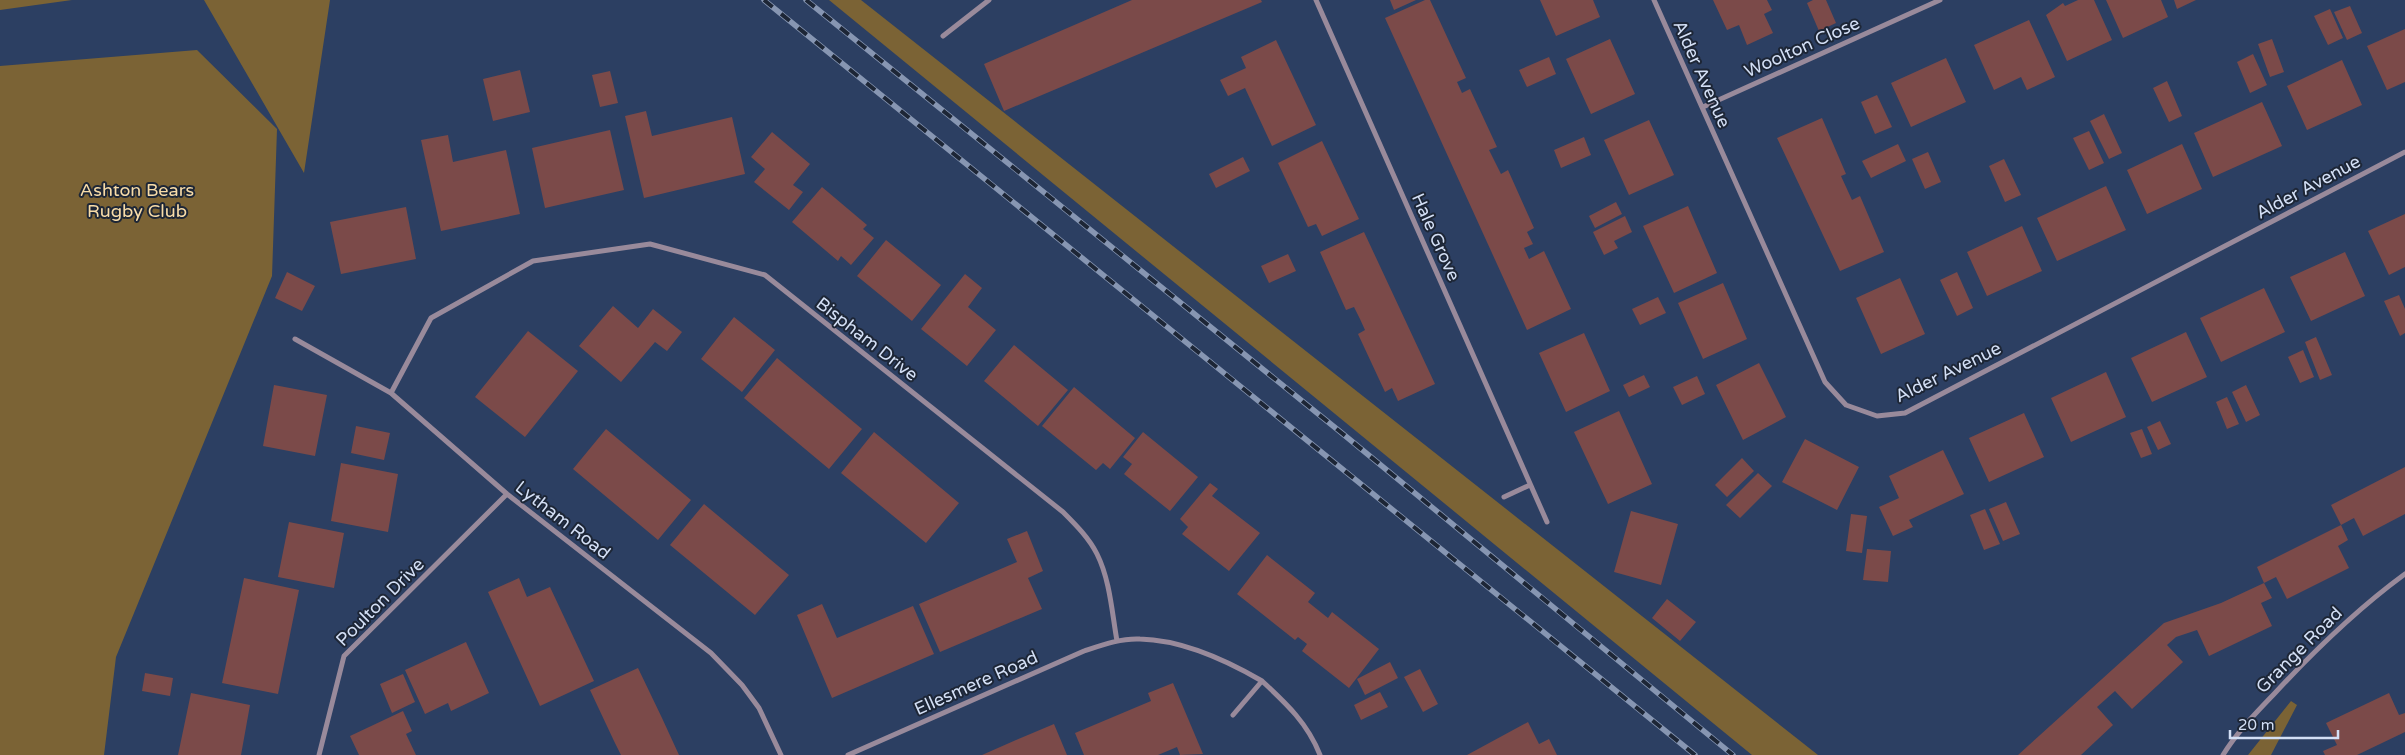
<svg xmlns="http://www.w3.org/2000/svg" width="2405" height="755" font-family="'Varela Round',sans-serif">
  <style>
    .green { fill: #7b6335 }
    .building { fill: #7b4a49 }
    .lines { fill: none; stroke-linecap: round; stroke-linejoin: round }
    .minor { stroke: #998a9b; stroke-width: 5 }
    .rail-casing { stroke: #8796b2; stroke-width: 5.5 }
    .rail { stroke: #1d2636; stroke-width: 4; stroke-dasharray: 11; stroke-linecap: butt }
    .labels { text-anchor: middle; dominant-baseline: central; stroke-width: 4; stroke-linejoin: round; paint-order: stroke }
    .street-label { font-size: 18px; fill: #d3dff5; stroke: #1d2636 }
    .park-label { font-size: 18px; fill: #f8dca8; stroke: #1d2636 }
  </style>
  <rect width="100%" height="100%" fill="#2c3f62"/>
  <path class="green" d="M0,0H72L0,10Z
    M204,0H330L304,173Z
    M829,0H861L1818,755H1752Z
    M197,50L277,129L272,276L116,657L104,755H0V66Z
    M2291,701L2297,705L2271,755H2248Z"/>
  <path class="building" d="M1132,0H1261L1262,2L1004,111L984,64Z
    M1390,0H1416L1394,10Z
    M1425,0H1430L1466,78L1457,82L1462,93L1470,89L1497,147L1489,150L1501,174L1508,170L1534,228L1527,232L1533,244L1524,248L1529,259L1544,251L1571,309L1527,330L1385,18Z
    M1540,0H1593L1600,17L1556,36Z
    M1713,0H1767L1772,10L1764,14L1773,33L1747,45L1739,25L1727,30Z
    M1813,0H1826L1836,23L1819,31L1807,3Z
    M2078,0H2094L2112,40L2067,61L2046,15L2063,3L2065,6Z
    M2106,0H2161L2168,17L2123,38Z
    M2174,0H2196L2177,9Z
    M2350,6L2362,33L2347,40L2334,12Z
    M2330,9L2343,38L2328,45L2314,16Z
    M2029,20L2055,77L2027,90L2021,77L1994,90L1974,45Z
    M2405,29V82L2387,90L2367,46Z
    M1610,39L1635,94L1591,114L1566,59Z
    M2272,39L2284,72L2270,77L2258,44Z
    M1276,40L1316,125L1272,146L1245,88L1228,96L1220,80L1246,68L1241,57Z
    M2253,54L2267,85L2250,93L2237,62Z
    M1549,57L1556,74L1527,87L1519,70Z
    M1946,58L1966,102L1911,127L1891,83Z
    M2342,60L2362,105L2307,130L2287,86Z
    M520,70L530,112L493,121L483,79Z
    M610,71L618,103L600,107L592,75Z
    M2167,81L2182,116L2169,122L2153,88Z
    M1877,95L1892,127L1875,134L1861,102Z
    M2262,102L2282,146L2213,177L2194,133Z
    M646,111L652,136L732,117L745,174L644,198L625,116Z
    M2104,114L2122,153L2109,159L2090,121Z
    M1822,118L1846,174L1841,176L1852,200L1860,196L1884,252L1840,271L1777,138Z
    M1649,120L1674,175L1629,195L1604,140Z
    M610,130L624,190L545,208L532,148Z
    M2089,131L2104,163L2089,170L2073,138Z
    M772,132L810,164L793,185L803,192L789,210L754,182L765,169L751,157Z
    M448,135L453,162L506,150L520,214L441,231L421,140Z
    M1584,137L1591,155L1561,168L1554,150Z
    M1322,141L1359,219L1322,236L1316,224L1308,227L1278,163Z
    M1898,144L1906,161L1871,178L1862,161Z
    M2182,144L2202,189L2147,214L2127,170Z
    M1928,152L1941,182L1925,189L1912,159Z
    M1243,157L1250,171L1216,188L1209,174Z
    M2004,159L2021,195L2005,202L1989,166Z
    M2106,186L2126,230L2057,261L2037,218Z
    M822,187L867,225L863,229L874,238L851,265L841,256L838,261L792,222Z
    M1616,202L1622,214L1595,228L1589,216Z
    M1688,206L1717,273L1674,293L1643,226Z
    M406,207L416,259L341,274L330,222Z
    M2405,214V267L2389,275L2368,231Z
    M1625,216L1632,232L1614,241L1618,248L1604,255L1593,232Z
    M2022,226L2042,271L1987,296L1967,252Z
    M1364,232L1435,384L1398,401L1392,388L1385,392L1358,334L1365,330L1360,319L1354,307L1346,310L1320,252Z
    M886,240L941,285L912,321L857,276Z
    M2345,252L2365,296L2311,321L2290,277Z
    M1288,254L1296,271L1269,283L1261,266Z
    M287,272L315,286L302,311L275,298Z
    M1957,272L1973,308L1957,316L1940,280Z
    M965,274L982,288L968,307L996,330L967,366L921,329Z
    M1900,278L1925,334L1881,354L1856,298Z
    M1723,283L1747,339L1703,359L1678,303Z
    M2264,288L2285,332L2221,362L2200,318Z
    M2399,295L2405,309V333L2400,336L2384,301Z
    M1658,297L1666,313L1640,325L1632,309Z
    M613,306L638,328L653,309L682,332L667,351L655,342L621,382L579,346Z
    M734,317L775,350L742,392L701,359Z
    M528,331L578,371L525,437L475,397Z
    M2186,332L2207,377L2152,402L2131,358Z
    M1584,333L1610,391L1566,412L1539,353Z
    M2316,337L2332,375L2320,380L2305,342Z
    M1014,345L1068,390L1038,426L984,381Z
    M2303,350L2314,377L2300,383L2288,357Z
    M777,358L862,429L829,469L744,398Z
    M1759,363L1786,417L1743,440L1716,385Z
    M2106,372L2126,417L2071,442L2051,398Z
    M1644,375L1650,387L1629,397L1623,385Z
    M1697,376L1705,394L1682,405L1673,387Z
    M274,385L327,395L315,456L263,446Z
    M2246,385L2260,415L2246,422L2232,392Z
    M1074,387L1135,438L1110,469L1103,463L1096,470L1042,426Z
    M2227,397L2239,424L2227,429L2216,402Z
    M1619,411L1652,484L1608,504L1574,432Z
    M2024,413L2044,457L1989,482L1969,438Z
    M2160,421L2171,444L2158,450L2147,427Z
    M356,426L390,433L384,460L351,453Z
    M606,429L691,500L658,540L573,469Z
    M2142,429L2152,454L2141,458L2130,433Z
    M874,432L959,503L926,543L841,473Z
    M1143,432L1198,477L1170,511L1124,474L1132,464L1123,457Z
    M1805,439L1859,467L1837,510L1782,482Z
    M1943,450L1964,494L1909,520L1913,527L1893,536L1879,507L1899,498L1889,476Z
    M1742,458L1754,471L1727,497L1715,485Z
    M341,463L398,474L388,532L331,521Z
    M2405,467V514L2363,536L2354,518L2341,525L2331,505Z
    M1758,473L1772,486L1740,518L1726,505Z
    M1210,483L1218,489L1212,496L1260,533L1229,571L1182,534L1188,527L1180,519Z
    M2006,502L2020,534L2003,541L1989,509Z
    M704,504L789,575L755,615L670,545Z
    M1985,509L2000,544L1984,550L1970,515Z
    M1631,511L1678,524L1661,585L1614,572Z
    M1851,514L1867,516L1862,553L1846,551Z
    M289,522L344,533L334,588L278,577Z
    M2341,525L2348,540L2338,546L2349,568L2287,599L2276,577L2264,583L2257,567Z
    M1027,531L1043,571L1028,578L1042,609L940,652L919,604L1017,562L1007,539Z
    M1867,549L1891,551L1888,582L1863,580Z
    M1267,555L1315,593L1308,602L1328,618L1332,612L1379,649L1349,688L1302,651L1307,644L1298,637L1295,640L1237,594Z
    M244,578L299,590L278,694L222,683Z
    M519,578L527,597L550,587L594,681L540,706L488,592Z
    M2264,583L2272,598L2261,603L2272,626L2209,656L2197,630L2176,637L2167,645L2183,662L2132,709L2115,691L2097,707L2113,725L2081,755H2018L2164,623L2221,603Z
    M1667,599L1696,622L1680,641L1652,618Z
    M822,604L837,638L913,606L934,654L832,698L797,615Z
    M466,642L489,693L451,711L448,703L425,714L405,670Z
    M1390,662L1398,678L1365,695L1357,679Z
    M638,668L662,718L679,755H621L614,741L590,690Z
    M1420,669L1438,704L1423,712L1404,677Z
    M145,673L173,678L170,696L142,691Z
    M403,674L415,702L392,713L380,684Z
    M1173,683L1203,754L1180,755L1177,747L1158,755H1084L1075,733L1151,701L1148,693Z
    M1380,692L1388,707L1361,720L1354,705Z
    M191,693L250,705L241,755H178Z
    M2389,693L2399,715L2405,713V732L2357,755H2325L2323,751L2337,745L2326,723Z
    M403,711L412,731L406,734L416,755H359L350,736Z
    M1528,722L1539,744L1549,739L1557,755H1467Z
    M1054,724L1067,755H982L1016,740Z"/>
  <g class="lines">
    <path class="minor" d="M1316,0L1547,522
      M1654,0L1825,382L1846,405L1877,416L1905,413L2405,152
      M943,36L989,0
      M1703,107L1940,0
      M295,339L391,393L507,494L711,653L742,685L759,708L781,755
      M391,393L431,318L533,261L650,244L765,275L1063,512C1076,525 1089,538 1097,554C1110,580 1112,613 1117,641
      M1504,497L1530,485
      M1262,681C1287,704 1308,724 1320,755
      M319,755L344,656L507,494
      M848,755L1084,651C1102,645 1121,638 1140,639C1183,640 1226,660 1262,681L1233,715
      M2223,755C2237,732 2256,713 2275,693C2315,650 2357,609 2405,574"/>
    <defs>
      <path id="rail" d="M764,0L1695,755
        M806,0L1343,434L1733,755"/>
    </defs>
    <use href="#rail" class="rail-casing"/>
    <use href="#rail" class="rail"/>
  </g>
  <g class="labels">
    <g class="street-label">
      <text transform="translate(1802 47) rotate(-24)">Woolton Close</text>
      <text transform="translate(1702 74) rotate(66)">Alder Avenue</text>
      <text transform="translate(2308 187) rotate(-28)">Alder Avenue</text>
      <text transform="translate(1436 237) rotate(66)">Hale Grove</text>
      <text transform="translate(867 339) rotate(38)">Bispham Drive</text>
      <text transform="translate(1948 372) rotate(-26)">Alder Avenue</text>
      <text transform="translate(563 520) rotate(38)">Lytham Road</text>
      <text transform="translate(380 602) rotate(-45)">Poulton Drive</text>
      <text transform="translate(2299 650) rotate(-45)">Grange Road</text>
      <text transform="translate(976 683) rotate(-24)">Ellesmere Road</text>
    </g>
    <g class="park-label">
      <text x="137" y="190">Ashton Bears<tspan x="137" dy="21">Rugby Club</tspan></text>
    </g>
  </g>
  <path d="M2230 730v8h108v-8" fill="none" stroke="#d3dff5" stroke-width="2.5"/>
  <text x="2238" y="730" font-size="15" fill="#d3dff5" stroke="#1d2636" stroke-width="4" paint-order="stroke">20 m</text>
</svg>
